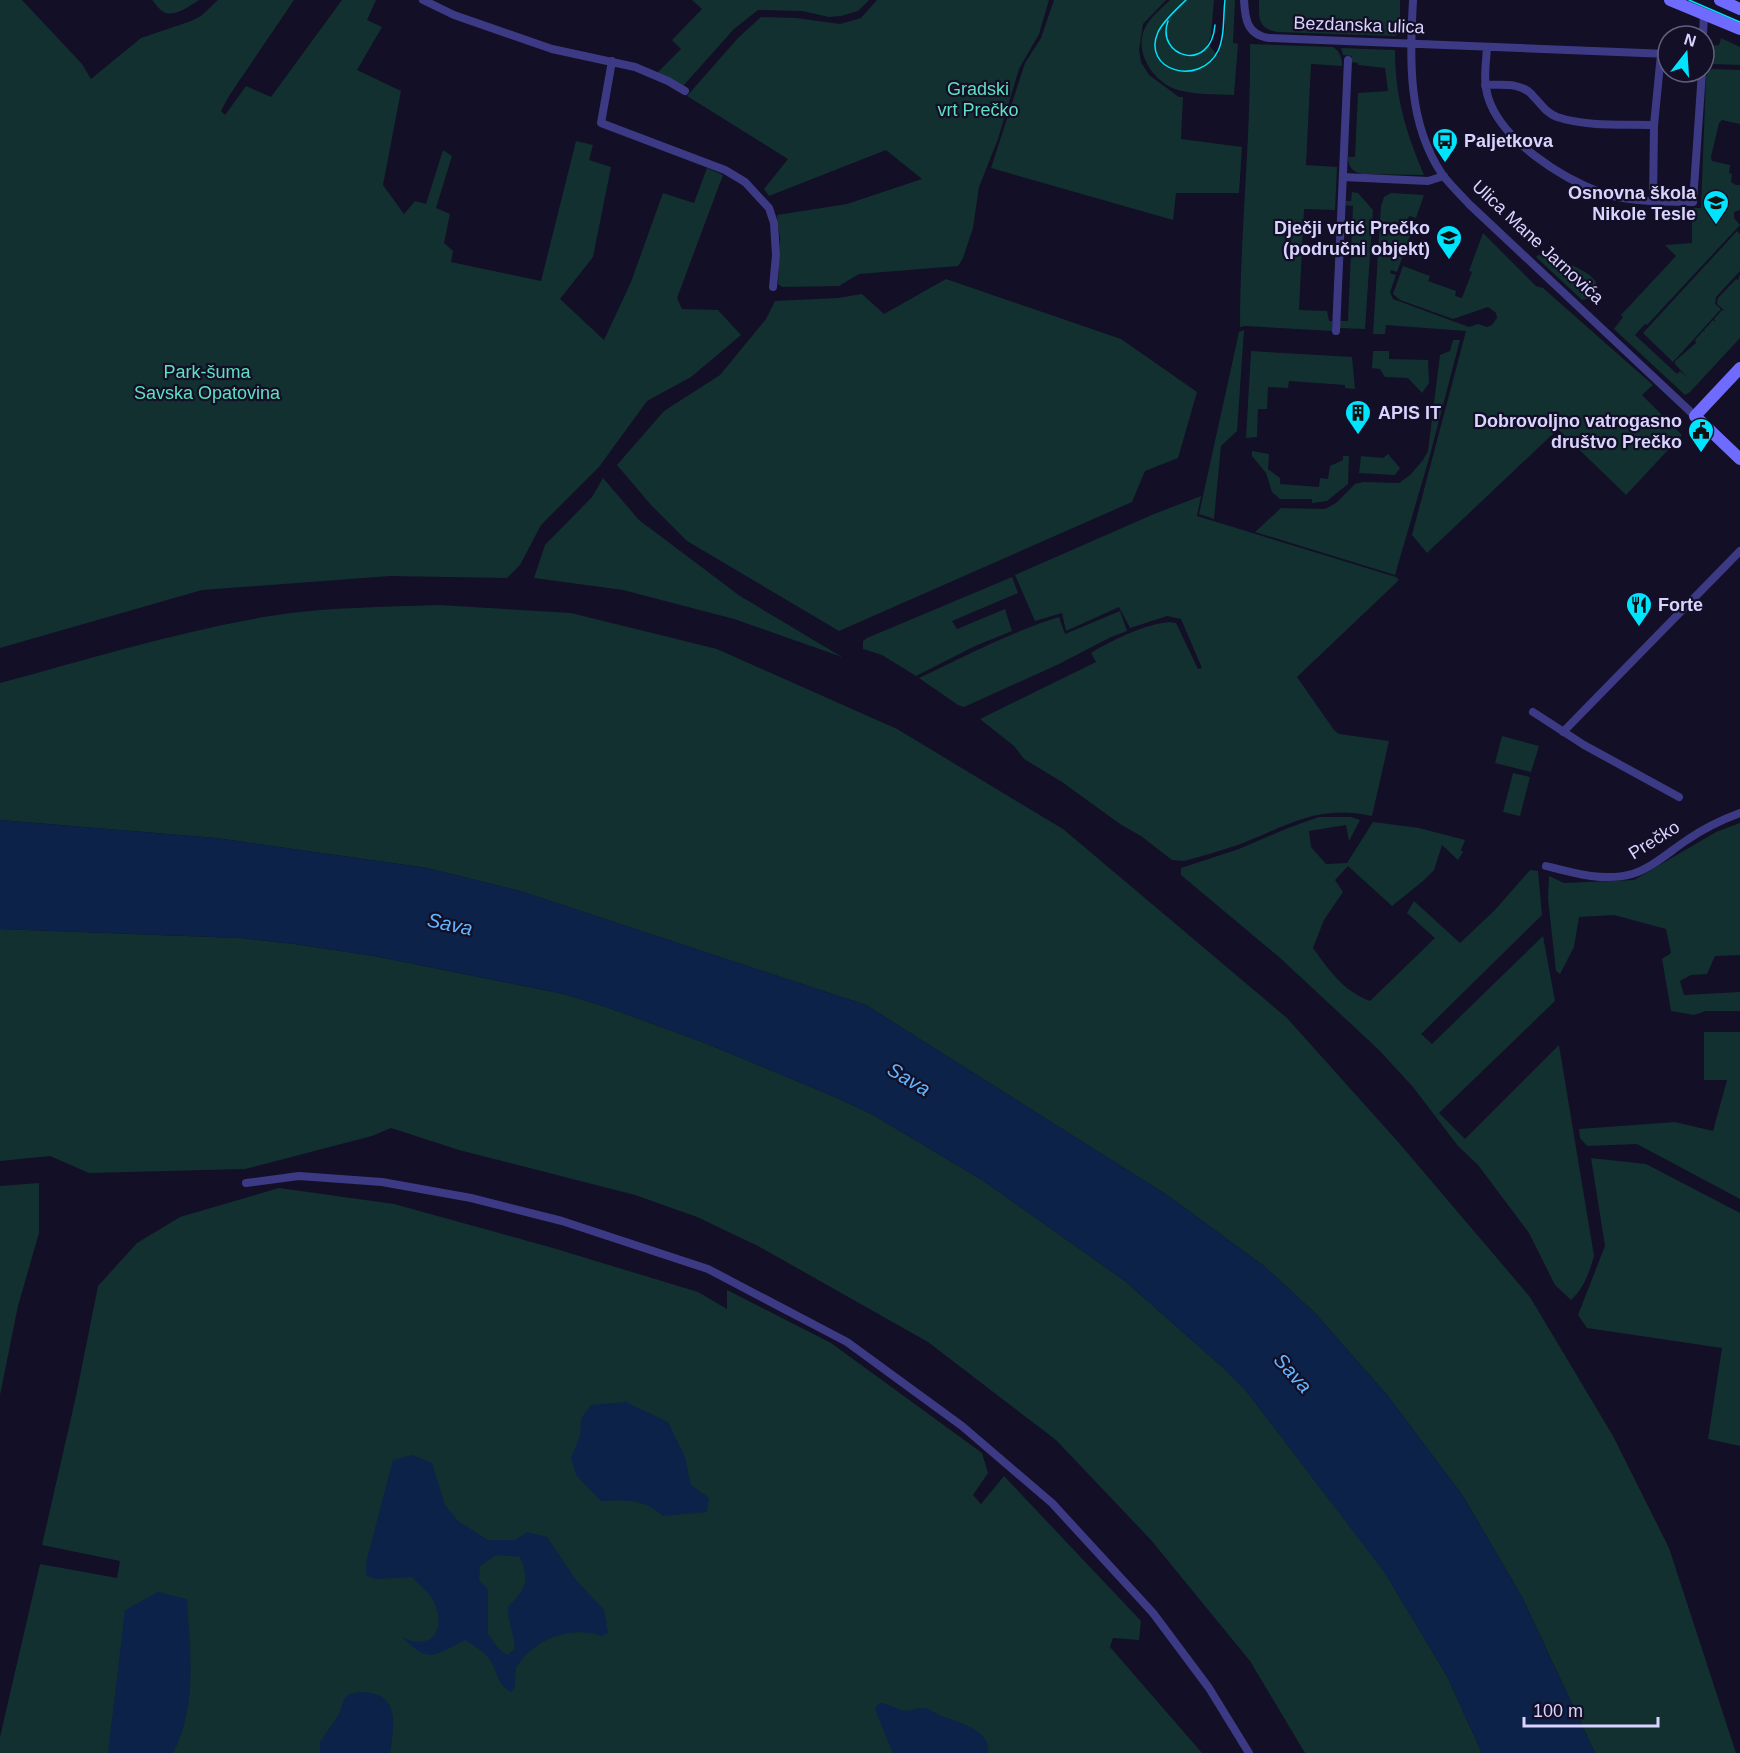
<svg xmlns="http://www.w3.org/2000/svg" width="1740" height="1753" font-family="Helvetica,sans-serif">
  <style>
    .green { fill: #12302f }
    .water { fill: #0c2248; fill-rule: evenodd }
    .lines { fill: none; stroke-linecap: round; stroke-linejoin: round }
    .street { stroke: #3d3a85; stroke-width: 8 }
    .secondary { stroke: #6f6bff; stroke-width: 12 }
    .tram { stroke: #00e5ff; stroke-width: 1.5 }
    .labels { text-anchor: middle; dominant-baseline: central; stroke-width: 4.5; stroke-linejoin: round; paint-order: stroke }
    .street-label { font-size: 18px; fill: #d9d4ff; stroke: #130f26 }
    .park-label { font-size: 18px; fill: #5fe0c0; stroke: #130f26 }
    .poi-label { font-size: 18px; font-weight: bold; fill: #d9d4ff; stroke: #130f26; text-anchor: start }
    .water-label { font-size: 20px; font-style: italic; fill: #62b6ff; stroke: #130f26 }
  </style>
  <rect width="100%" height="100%" fill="#130f26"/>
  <path class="green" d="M0,0H22L82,64L91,79L141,38L191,21L201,16L218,0H294L229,96L221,111L225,115L246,86L271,97L342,0H376L367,20L382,27L357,70L401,91L383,185L404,214L415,201L426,204L443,150L452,156L436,208L450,214L444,243L453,251L451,262L541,281L576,141L593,145L589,160L611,167L593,257L560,299L604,340L631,282L663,193L694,203L707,168L723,175L677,298L682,309L718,310L741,335L691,377L647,401L599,467L541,525L520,565L507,578L390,576L202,590L0,648Z
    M152,0H199C190,6 173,19 162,11C159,9 155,3 152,0Z
    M692,0H869L858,11L841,16L829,17L802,11L758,10L734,29L683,86L657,73L681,49L672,40L702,9Z
    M877,0H1049L1039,34L1019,69L998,139L979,187L973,228L963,258L958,266L859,274L839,286L782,287L778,284L780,239L777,215L847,204L922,179L886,150L769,196L764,189L788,159L687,96L738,38L761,17L796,18L840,24L861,18Z
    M1054,0H1166L1143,24L1139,50L1141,62L1149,75L1179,97H1183L1181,139L1242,147L1239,193H1176L1173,220L991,168L1025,63L1041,38Z
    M1170,0H1214L1211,36L1208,44L1218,56L1224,38L1226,0H1235L1233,43L1238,44L1234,95C1216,94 1195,95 1178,90C1153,83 1131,49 1147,24C1153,15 1162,8 1170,0Z
    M1259,0H1400V27L1397,35L1395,36L1277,32C1257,28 1259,18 1259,0Z
    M1721,38L1740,47V65L1712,64L1709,62L1710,46L1719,45Z
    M1250,44L1333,47C1340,51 1342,58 1342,66L1311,64L1306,165L1337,167L1335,210L1304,209L1299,310L1327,311L1329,321H1332V331L1245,326L1240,327C1240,233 1251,139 1250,44Z
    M1341,48L1395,50C1395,97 1406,132 1424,175L1362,174C1353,172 1348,167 1348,157H1355L1358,93L1388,91L1385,68L1358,65V63L1351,62L1352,56L1343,55Z
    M1712,69L1740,70V124L1722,120L1719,123L1711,157L1712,161L1730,165L1729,173L1732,174L1731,182L1736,185H1740V210L1734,212V218L1740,225L1647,325L1645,324L1635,335L1677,374L1680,371L1688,378L1675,364V361L1696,343L1695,340L1703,331L1705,332L1704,330L1713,320L1716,322L1714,319L1722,310L1725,311L1717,304L1718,298L1736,279L1738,280L1740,274V338L1690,392L1685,395L1614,329L1623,317L1621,315L1676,256L1665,245L1692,243V208H1701L1706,77L1708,71Z
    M1352,192L1358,193L1373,210L1365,329L1340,328V321H1348L1353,206L1345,205L1346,201H1351Z
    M1391,193L1424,195L1416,218L1409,216L1405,227L1412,230L1397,272L1391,270L1390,273L1396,275L1390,292L1393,299L1469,327L1478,324L1487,327L1492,325L1497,318L1496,313L1488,307L1453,319L1400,300L1393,294L1403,266L1430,276L1428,281L1456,291L1455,296L1462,298L1472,272L1469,271L1483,233L1536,286L1543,288L1653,385L1642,395L1682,435L1626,495L1558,429L1427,553L1412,535L1466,331L1386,325L1385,334H1373L1381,206L1384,197Z
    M1737,231L1740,234V271L1716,297L1715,304L1721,309L1673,362L1643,333Z
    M1538,255C1554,257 1588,269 1596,282L1594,294L1587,299L1582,300L1536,257Z
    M946,279L1121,339L1197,392L1178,458L1145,471L1132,502L839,631L687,541L651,505L617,465L664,411L720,375L766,319L775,301L838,298L862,294L884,314Z
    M1244,330L1237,431L1221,446L1214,519L1199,514L1239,332Z
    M1453,340H1460L1430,455L1395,575L1255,532L1281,508L1325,509L1336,503L1355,484L1363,482L1399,483L1410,475L1423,460L1428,451L1440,355L1450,351Z
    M1251,351L1352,357L1355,389L1345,388V385L1289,381L1288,388L1268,387L1267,409H1258L1257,437L1246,438Z
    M1373,351H1389V359L1428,360L1429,383L1422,393L1408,378L1385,377L1380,369L1372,368Z
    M1252,451L1269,454L1268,469L1280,478V484L1319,487L1320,478L1328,479L1330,466L1343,460V456H1349L1348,484L1327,501L1312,503V499H1280L1272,492L1266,473L1252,456Z
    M1388,454L1400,468L1395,475L1359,473L1361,456L1383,458Z
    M603,478L639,520L740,596L842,657L734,619L623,590L534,578L545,545L592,497Z
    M1201,496L1197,516L1396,577L1399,580L1297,677L1334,730L1339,734L1389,741L1372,816C1316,804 1288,826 1238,845C1220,851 1202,856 1184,861L1172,860L1141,836L1120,824L1062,782L1024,759L1014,746L980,719L1096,662L1091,653C1108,642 1157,618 1176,623L1198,669L1202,668L1181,619L1167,616L1130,628L1119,607L1066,631L1062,613L1035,621L1015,575L1154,514Z
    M1012,577L1018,593L952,621L957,629L1005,609L1012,631L975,646L916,676L882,655L863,649V641L867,638Z
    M439,605L571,613L717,649L897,729L1063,829L1287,1018L1399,1143L1530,1297L1613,1436L1669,1548L1736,1753H1595L1522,1597L1463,1496L1388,1396L1315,1313L1265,1267L1170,1197L866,1005L520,891L427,868L216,838L0,820V683C89,659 179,631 270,616C326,607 383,607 439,605Z
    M1120,611L1127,631L1111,637L1057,665L964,707L958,705L919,678C965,656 1011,632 1059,617L1065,634Z
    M1502,736L1539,746L1531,772L1495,763Z
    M1513,773L1530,777L1520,816L1503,812Z
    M1319,817H1351L1360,820L1349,841L1346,825L1309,831L1311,847L1326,864L1347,863L1373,822L1419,828L1465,840L1461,850L1463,852L1458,860L1442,845L1434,870L1423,881L1392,906L1348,866L1335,880L1343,892L1324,920L1313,948C1329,970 1343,991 1370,1001L1435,938L1407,913L1414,901L1460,943L1495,910L1530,870L1538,871L1542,915L1421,1034L1432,1044L1543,936L1555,1001L1439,1113L1465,1139L1559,1045L1594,1256C1589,1273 1584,1288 1571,1300L1555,1285L1529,1233L1478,1165L1458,1146L1413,1087L1378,1049L1279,957L1181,875V868L1239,849L1288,828Z
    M1740,823V955L1715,956L1707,974L1691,975L1680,981L1684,995L1740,992V1011H1706L1694,1015L1671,1011L1662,959L1671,953L1666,929L1614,915L1579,917L1574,947L1560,974L1556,971L1548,899L1549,876L1564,883L1634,880L1716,832Z
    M0,929L240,938L294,944L374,956L564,994L606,1007L705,1043L835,1097L873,1115L982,1180L1125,1281L1220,1365L1247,1392L1384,1571L1447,1676L1482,1753H1305L1250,1661L1151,1540L1056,1440L928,1342L758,1246L697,1217L635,1195L459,1150L391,1128L372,1136L245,1169L89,1173L50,1156L0,1161Z
    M1704,1032H1740V1199L1637,1144L1587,1146L1580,1138L1579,1129L1675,1122L1713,1131L1727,1080H1704Z
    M1591,1158L1646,1164L1740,1213V1446L1708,1439L1722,1348L1587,1328L1578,1315L1605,1246Z
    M39,1183V1233L18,1306L0,1395V1186Z
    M279,1188L394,1204L553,1248L698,1292L727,1309V1290L831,1343L982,1453L988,1473L973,1495L981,1504L1004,1476L1141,1621L1139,1640L1113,1638L1110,1647L1202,1753H0V1737L40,1564L117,1578L120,1561L42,1545L76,1396L98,1286L137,1243L180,1217Z"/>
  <path class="water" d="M0,820L216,838L427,868L520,891L866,1005L1170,1197L1265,1267L1315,1313L1388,1396L1463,1496L1522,1597L1595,1753H1482L1447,1676L1384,1572L1247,1392L1220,1365L1125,1281L982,1180L873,1115L835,1097L705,1043L606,1007L564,994L374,956L294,944L240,938L0,929Z
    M626,1402L668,1422L685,1457L691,1485L709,1498L707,1512L663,1516C644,1498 626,1500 601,1501L576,1475L571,1458L580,1436L581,1419L591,1405Z
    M412,1455L432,1463L445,1505L458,1521L488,1540H515L527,1532L547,1537L576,1580L604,1610L608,1633L602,1636C571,1625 533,1639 516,1668L515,1686L511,1692C496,1685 497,1666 486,1655C480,1649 472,1645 465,1640C434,1655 430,1665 402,1637C431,1652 447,1630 434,1602C430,1593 419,1585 412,1577L376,1579L366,1575V1563L393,1460ZM496,1555L520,1557C530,1581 526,1589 508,1607C508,1623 514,1634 515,1649L507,1655L498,1648L488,1634V1589L479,1580L480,1566Z
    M158,1592L187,1599C190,1650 198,1706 173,1753H108L125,1610Z
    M359,1692C400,1691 395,1723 390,1753H320V1742L339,1714L344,1699L349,1694Z
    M879,1703C889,1703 897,1710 906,1711C912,1711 918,1707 924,1708C930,1708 936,1714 941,1716C958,1722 992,1730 988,1753H893L875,1709Z"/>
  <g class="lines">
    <path class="street" d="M423,0L454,15L552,49L635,67L668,81L685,91
      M1244,0C1245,19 1247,35 1269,38L1668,54
      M1413,0C1410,59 1407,122 1442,174C1450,185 1461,195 1470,205L1695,416
      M1703,36L1704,13
      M1487,47C1486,64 1483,81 1488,97C1501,140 1561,178 1602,193C1629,202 1664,202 1693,202L1702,72
      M612,61L601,123L725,170L745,182L769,208L774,223L776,255L773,287
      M1485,85C1502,85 1522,82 1533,96C1542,105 1545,112 1557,117C1587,127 1623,124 1654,125
      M1343,177L1428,181L1444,176
      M1653,202L1654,125L1661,54
      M1336,331L1348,60
      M1533,712L1584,745L1679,797
      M1563,732L1740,551
      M1546,866C1573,873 1604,882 1632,874C1652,868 1670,851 1687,840C1703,829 1721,820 1740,813
      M246,1183L299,1176L382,1182L471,1198L562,1221L708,1269L847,1342L962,1426L1052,1503L1153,1613L1209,1688L1249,1753"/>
    <path class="secondary" d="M1670,0L1740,29
      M1720,0L1740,9
      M1740,368L1695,416L1740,459"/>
    <path class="tram" d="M1186,0C1177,9 1164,20 1158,32C1141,71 1200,87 1218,51C1225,36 1223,16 1225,0
      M1689,0L1740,22
      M1168,21C1155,57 1211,74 1215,25"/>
  </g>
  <defs>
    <symbol id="bus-pin" viewBox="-11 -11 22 30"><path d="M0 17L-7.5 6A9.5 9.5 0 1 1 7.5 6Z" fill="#00e5ff" stroke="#130f26"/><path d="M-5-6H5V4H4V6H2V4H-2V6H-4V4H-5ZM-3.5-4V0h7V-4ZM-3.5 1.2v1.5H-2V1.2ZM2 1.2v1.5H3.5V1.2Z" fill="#111"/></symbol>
    <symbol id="school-pin" viewBox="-11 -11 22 30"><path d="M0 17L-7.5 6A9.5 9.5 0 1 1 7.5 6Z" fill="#00e5ff" stroke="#130f26"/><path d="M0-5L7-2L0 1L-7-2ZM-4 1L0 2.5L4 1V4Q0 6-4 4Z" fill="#111"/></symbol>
    <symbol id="building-pin" viewBox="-11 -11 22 30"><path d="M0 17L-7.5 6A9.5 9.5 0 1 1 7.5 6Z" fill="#00e5ff" stroke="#130f26"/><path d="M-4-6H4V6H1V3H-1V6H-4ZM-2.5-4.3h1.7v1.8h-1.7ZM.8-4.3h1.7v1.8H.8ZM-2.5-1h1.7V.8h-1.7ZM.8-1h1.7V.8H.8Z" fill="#111"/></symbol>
    <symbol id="civic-pin" viewBox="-11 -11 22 30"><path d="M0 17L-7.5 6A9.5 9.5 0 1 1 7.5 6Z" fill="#00e5ff" stroke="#130f26"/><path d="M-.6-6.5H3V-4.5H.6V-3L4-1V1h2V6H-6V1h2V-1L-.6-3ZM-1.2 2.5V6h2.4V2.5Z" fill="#111"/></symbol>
    <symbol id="restaurant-pin" viewBox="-11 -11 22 30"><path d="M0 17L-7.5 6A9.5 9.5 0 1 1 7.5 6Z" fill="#00e5ff" stroke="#130f26"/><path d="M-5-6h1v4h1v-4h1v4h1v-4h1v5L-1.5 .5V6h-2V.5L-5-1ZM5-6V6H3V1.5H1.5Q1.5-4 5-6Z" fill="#111"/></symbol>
  </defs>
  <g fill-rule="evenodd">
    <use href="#bus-pin" x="1430" y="126" width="30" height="40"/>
    <use href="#school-pin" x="1701" y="188" width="30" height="40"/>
    <use href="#school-pin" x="1434" y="223" width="30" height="40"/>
    <use href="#building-pin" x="1343" y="398" width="30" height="40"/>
    <use href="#civic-pin" x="1686" y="416" width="30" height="40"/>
    <use href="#restaurant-pin" x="1624" y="590" width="30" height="40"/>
  </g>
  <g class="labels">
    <g class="street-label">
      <text transform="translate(1359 25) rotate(2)">Bezdanska ulica</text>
      <text transform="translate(1538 242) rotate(43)">Ulica Mane Jarnovića</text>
      <text transform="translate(1654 840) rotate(-32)">Prečko</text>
    </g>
    <g class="park-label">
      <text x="978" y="89">Gradski<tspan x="978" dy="21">vrt Prečko</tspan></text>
      <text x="207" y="372">Park-šuma<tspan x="207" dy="21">Savska Opatovina</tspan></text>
    </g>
    <g class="poi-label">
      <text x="1464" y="141">Paljetkova</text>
      <text x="1696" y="193" text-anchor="end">Osnovna škola<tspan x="1696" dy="21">Nikole Tesle</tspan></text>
      <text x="1430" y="228" text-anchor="end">Dječji vrtić Prečko<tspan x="1430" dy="21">(područni objekt)</tspan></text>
      <text x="1378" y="413">APIS IT</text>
      <text x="1682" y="421" text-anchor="end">Dobrovoljno vatrogasno<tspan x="1682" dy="21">društvo Prečko</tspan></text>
      <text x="1658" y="605">Forte</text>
    </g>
    <g class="water-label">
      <text transform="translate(450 924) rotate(12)">Sava</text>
      <text transform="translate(909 1079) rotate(31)">Sava</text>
      <text transform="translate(1293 1373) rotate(48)">Sava</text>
    </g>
  </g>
  <g transform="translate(1686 54) rotate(17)"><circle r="28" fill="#130f26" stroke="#625e7d" stroke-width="1.5"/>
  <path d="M0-4.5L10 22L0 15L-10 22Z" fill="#00e5ff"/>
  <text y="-9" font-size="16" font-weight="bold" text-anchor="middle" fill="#d9d4ff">N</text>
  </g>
  <path d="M1524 1717v9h134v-9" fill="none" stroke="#d9d4ff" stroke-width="3"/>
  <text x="1533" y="1717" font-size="18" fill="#d9d4ff" stroke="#130f26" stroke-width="4.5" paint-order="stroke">100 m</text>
</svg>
